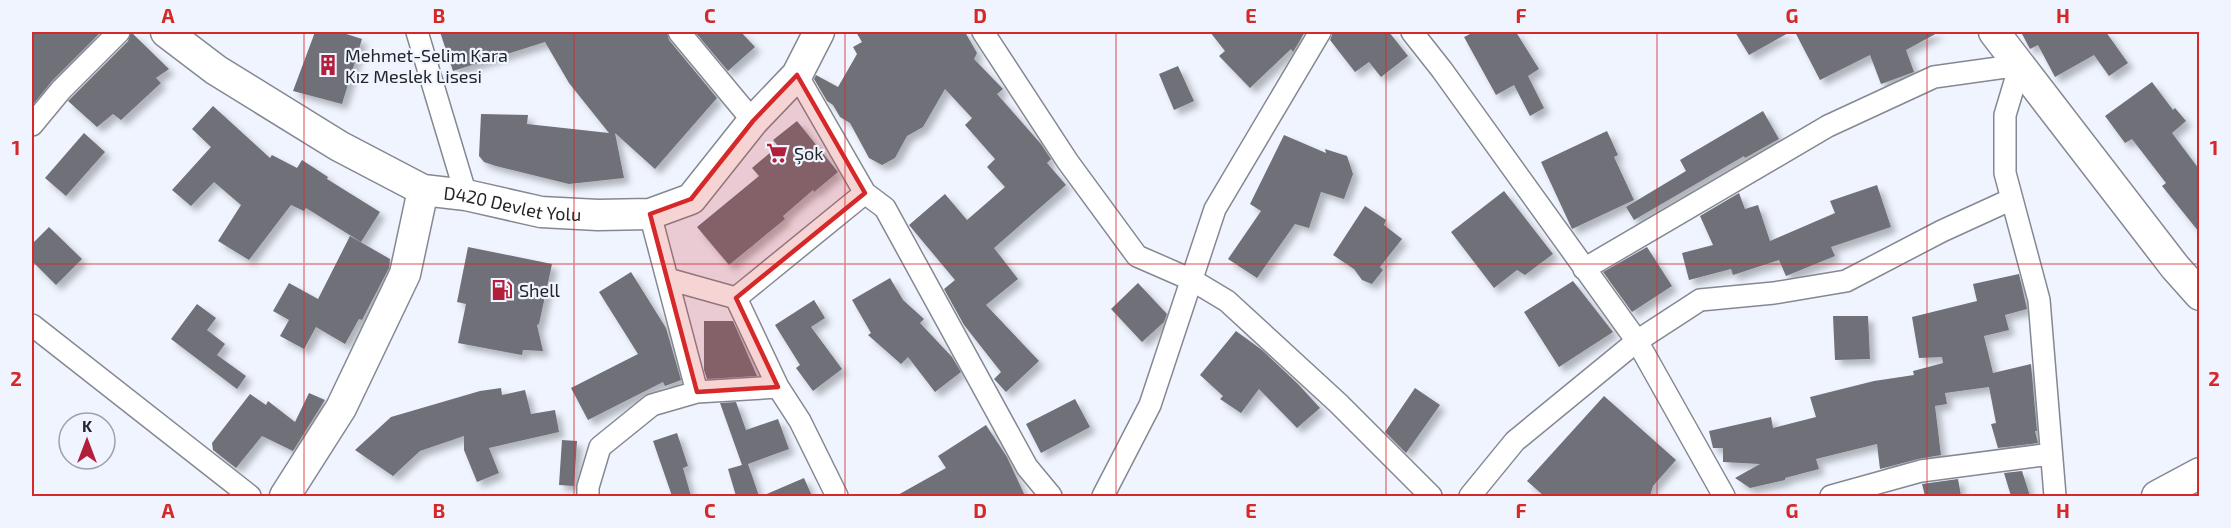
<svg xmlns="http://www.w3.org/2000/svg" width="2231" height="528" font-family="'Exo 2',sans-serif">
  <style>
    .building { fill: #707079; filter: url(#shadow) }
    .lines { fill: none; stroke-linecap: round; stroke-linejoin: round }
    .street-casing { stroke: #848891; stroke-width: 24 }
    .secondary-casing { stroke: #848891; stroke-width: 33 }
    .street { stroke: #fff; stroke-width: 21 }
    .secondary { stroke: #fff; stroke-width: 30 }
    .marked { fill: #d62828; fill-opacity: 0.2; stroke: #d62828; stroke-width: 4.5; stroke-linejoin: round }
    .grid { fill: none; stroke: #d62828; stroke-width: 1.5; stroke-opacity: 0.55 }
    .labels { text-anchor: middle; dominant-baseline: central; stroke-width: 4.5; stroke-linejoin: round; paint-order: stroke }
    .poi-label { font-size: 18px; fill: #232528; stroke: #eff4fe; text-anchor: start }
    .street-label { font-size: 18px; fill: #232528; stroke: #eff4fe }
    .neatline { fill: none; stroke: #d62828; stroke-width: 2 }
    .grid-label { font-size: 20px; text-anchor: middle; font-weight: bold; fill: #d62828 }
  </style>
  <defs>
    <filter id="shadow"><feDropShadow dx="5.5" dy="5.5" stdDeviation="3" flood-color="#0004"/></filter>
  </defs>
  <rect width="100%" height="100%" fill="#eff4fe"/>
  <path class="building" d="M32,32H101L52,81L32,106Z
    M131,32L169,69L156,78L161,83L121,120L113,114L97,127L68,101L128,41Z
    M315,32H340L362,39L342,104L293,91Z
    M440,32H667L669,40L717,98L655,169L615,133L624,178L569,184L496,166L484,162L479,156L481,114L528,115L527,124L609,133L569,83L545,42L453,71Z
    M695,32H741L755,47L728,71Z
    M856,32H965L977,53L974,59L1003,89L997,94L1041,144L1051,159L1047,163L1066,185L994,248L1018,279L986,305L1039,361L1006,392L994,379L1001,372L964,325L944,289L955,280L909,225L945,194L967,220L1005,187L987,167L995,159L965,125L972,118L945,89L923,127L907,136L895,158L882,165L869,158L850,123L840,117L833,105L827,101L814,79L816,75L838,87L857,54L853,47L862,42Z
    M1210,32H1305L1293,52L1291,49L1250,88L1219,56L1225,51Z
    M1333,32H1389L1408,56L1381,77L1369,62L1355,72L1330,40Z
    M1474,32H1516L1539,69L1528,76L1544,108L1530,116L1514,85L1496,95L1464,37Z
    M1735,32H1790L1749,55Z
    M1795,32H1939L1906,50L1914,72L1881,84L1870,55L1820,80Z
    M2021,32H2106L2128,63L2109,76L2094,55L2055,77L2038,45L2030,49Z
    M1178,66L1194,101L1174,110L1159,74Z
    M2152,82L2173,110L2175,108L2186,121L2172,133L2199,169V232L2162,186L2166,183L2132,139L2125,143L2105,116Z
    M213,106L270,158L272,155L297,168L302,160L328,177L327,179L380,212L361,242L306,208L304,211L291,205L249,260L218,241L241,205L214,182L191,206L172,190L211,147L192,129Z
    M1763,111L1779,139L1745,158L1744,156L1634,220L1626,207L1686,171L1680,160Z
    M797,121L838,172L814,192L813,190L783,216L785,219L729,265L697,227L759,176L752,168L778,146L773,140Z
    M1607,131L1618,155L1614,157L1634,200L1572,229L1541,162Z
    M84,133L105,152L66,196L45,178Z
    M1284,135L1326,153L1325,149L1347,156L1353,174L1344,199L1321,192L1309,228L1295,224L1257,278L1228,259L1261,211L1250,204Z
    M1877,185L1891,227L1831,247L1835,256L1786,276L1779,260L1733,275L1731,269L1689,280L1682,253L1713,245L1700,216L1739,193L1745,209L1758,205L1770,241L1835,213L1830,201Z
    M1504,191L1553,254L1525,275L1517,270L1494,288L1451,232Z
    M1365,206L1386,220L1384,225L1402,239L1380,267L1383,270L1372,284L1362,280L1354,269L1333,255Z
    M49,227L82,259L56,285L32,261V244Z
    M350,236L390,259L389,268L362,320L359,319L345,344L316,327L304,349L280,336L289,320L273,311L289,283L318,299Z
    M468,247L552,264L539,324L537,325L543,351L523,350L522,355L458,343L466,304L457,302Z
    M1647,247L1672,286L1632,312L1603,272Z
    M631,272L666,328L681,380L665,386L663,382L588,420L571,388L638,354L599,292Z
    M2019,274L2027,309L2005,315L2009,330L1984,336L1993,373L2031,364L2037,431H2035L2038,443L1998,448L1991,424L1996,423L1989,387L1945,393L1947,404L1935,406L1941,455L1918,459L1880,469L1877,444L1816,459L1819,469L1785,478V480L1750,488L1735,478L1760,464L1723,462V448H1713L1709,431L1771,417L1773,428L1816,417L1810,397L1874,381L1914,375L1913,371L1943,363L1942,357L1919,358L1912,317L1977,301L1973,284Z
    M890,278L903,300L924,319L920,323L952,357L961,372L935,392L908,357L901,364L868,335L871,333L852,300Z
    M1573,281L1613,332L1559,367L1524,312Z
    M1138,283L1167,314L1164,322L1142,342L1111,309Z
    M814,300L825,318L811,327L842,369L813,391L796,368L800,365L775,325Z
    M197,304L216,318L207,330L225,344L217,355L246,376L237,389L171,339Z
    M1833,316H1868L1870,359L1835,360Z
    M704,321H733L757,376L707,379L704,370Z
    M1236,331L1262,350L1298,384L1320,408L1297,428L1259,389L1241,413L1220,399L1223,396L1200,375Z
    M501,388L502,395L525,390L531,414L555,410L559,432L489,448L499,473L477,482L464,450V436L420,451L393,476L355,450L391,417L480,391Z
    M1415,388L1440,405L1406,453L1385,432Z
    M309,393L325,400L293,451L262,436L236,468L213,450L212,443L250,394L266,405L268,401L295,422Z
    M1604,396L1676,460L1653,486L1650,496H1544L1527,481Z
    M1075,399L1090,427L1041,453L1026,424Z
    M736,402L746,430L778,419L789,449L748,464L759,496H736L728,469L742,465L720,403Z
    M986,425L1007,457L1025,496H896L946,468L938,456Z
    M677,433L688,466L683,468L691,496H672L653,441Z
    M562,440L577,441L574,486L559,485Z
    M2022,471L2030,496H2011L2004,473Z
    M804,478L812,496H762Z
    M1958,479L1961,496H1925L1922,484Z"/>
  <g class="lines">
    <defs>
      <path id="street" d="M417,32L466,195
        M679,32L753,121
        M983,32L1068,162L1137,256L1192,280L1227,301L1338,403L1431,496
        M1412,32L1442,70L1637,341L1724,496
        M797,75L865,193L885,208L1027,467L1051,496
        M32,125L61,90L119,32
        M650,214L697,392
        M1584,269L1828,126L1934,77L2020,65L2005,115V173L2039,300L2055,496
        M668,279L736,298L865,193
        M736,298L778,387L800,421L837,496
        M32,325L250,496
        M588,496V487L600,447L652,405L697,392L778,387
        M1103,496L1150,405L1215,209L1320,32
        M1470,496L1515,441L1637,341L1700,300L1774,293L1846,281L1942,231L2012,199
        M1831,496L1921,471L2051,454"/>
      <g id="secondary">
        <path id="s1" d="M166,32L216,70L339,146L423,190L466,195L541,212L598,215L650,214L691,199L753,121L797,75L819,32"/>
        <path d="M1994,32L2175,267L2200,295"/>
        <path d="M285,496L341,408L405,274L423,190"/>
        <path d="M2157,496L2200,473"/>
      </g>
    </defs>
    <use href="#street" class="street-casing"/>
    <use href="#secondary" class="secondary-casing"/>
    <use href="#street" class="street"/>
    <use href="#secondary" class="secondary"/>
  </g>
  <path class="marked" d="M797,75L865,193L736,298L778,387L697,392L650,214L691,199L753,121Z"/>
  <path class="grid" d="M304,32V496M574,32V496M845,32V496M1116,32V496M1386,32V496M1657,32V496M1927,32V496M32,264H2200"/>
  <defs>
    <symbol id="building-bare" viewBox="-9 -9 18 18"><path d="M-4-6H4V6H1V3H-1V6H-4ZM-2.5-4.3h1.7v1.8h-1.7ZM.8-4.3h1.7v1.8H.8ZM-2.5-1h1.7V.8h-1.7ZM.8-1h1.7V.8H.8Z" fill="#b21f3a" stroke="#eff4fe" stroke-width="2.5" paint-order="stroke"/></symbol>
    <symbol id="supermarket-bare" viewBox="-9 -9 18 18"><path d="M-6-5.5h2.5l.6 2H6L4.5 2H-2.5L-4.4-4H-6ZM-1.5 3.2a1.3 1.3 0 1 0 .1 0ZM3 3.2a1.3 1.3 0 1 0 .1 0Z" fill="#b21f3a" stroke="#eff4fe" stroke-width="2.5" paint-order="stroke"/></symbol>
    <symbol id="fuel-bare" viewBox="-9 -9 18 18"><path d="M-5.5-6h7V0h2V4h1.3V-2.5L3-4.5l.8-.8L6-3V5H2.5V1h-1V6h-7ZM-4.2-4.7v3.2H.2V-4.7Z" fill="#b21f3a" stroke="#eff4fe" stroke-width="2.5" paint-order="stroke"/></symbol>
  </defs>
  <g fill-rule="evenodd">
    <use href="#building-bare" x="313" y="50" width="30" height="30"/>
    <use href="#supermarket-bare" x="762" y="138" width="30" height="30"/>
    <use href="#fuel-bare" x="487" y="275" width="30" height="30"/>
  </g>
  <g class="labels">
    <g class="poi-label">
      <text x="345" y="55">Mehmet-Selim Kara<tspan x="345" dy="21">Kız Meslek Lisesi</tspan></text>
      <text x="794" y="153">Şok</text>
      <text x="519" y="290">Shell</text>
    </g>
    <g class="street-label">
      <text stroke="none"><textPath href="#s1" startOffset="393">D420 Devlet Yolu</textPath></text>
    </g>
  </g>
  <rect width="2231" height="528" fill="none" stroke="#eff4fe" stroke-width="66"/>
  <g transform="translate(87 441)"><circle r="28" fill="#eff4fe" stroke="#9da1a8" stroke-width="1.5"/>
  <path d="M0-4.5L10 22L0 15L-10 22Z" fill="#b21f3a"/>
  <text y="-9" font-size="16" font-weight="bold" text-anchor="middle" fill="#232528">K</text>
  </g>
  <rect x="33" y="33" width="2165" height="462" class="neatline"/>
  <g class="grid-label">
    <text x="168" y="23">A</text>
    <text x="439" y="23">B</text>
    <text x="710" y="23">C</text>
    <text x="980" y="23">D</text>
    <text x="1251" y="23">E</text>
    <text x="1521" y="23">F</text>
    <text x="1792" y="23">G</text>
    <text x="2063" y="23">H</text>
    <text x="16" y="155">1</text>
    <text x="2214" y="155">1</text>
    <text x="16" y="386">2</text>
    <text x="2214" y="386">2</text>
    <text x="168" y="518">A</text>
    <text x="439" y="518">B</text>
    <text x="710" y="518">C</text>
    <text x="980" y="518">D</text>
    <text x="1251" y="518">E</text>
    <text x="1521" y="518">F</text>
    <text x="1792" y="518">G</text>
    <text x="2063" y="518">H</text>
  </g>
</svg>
